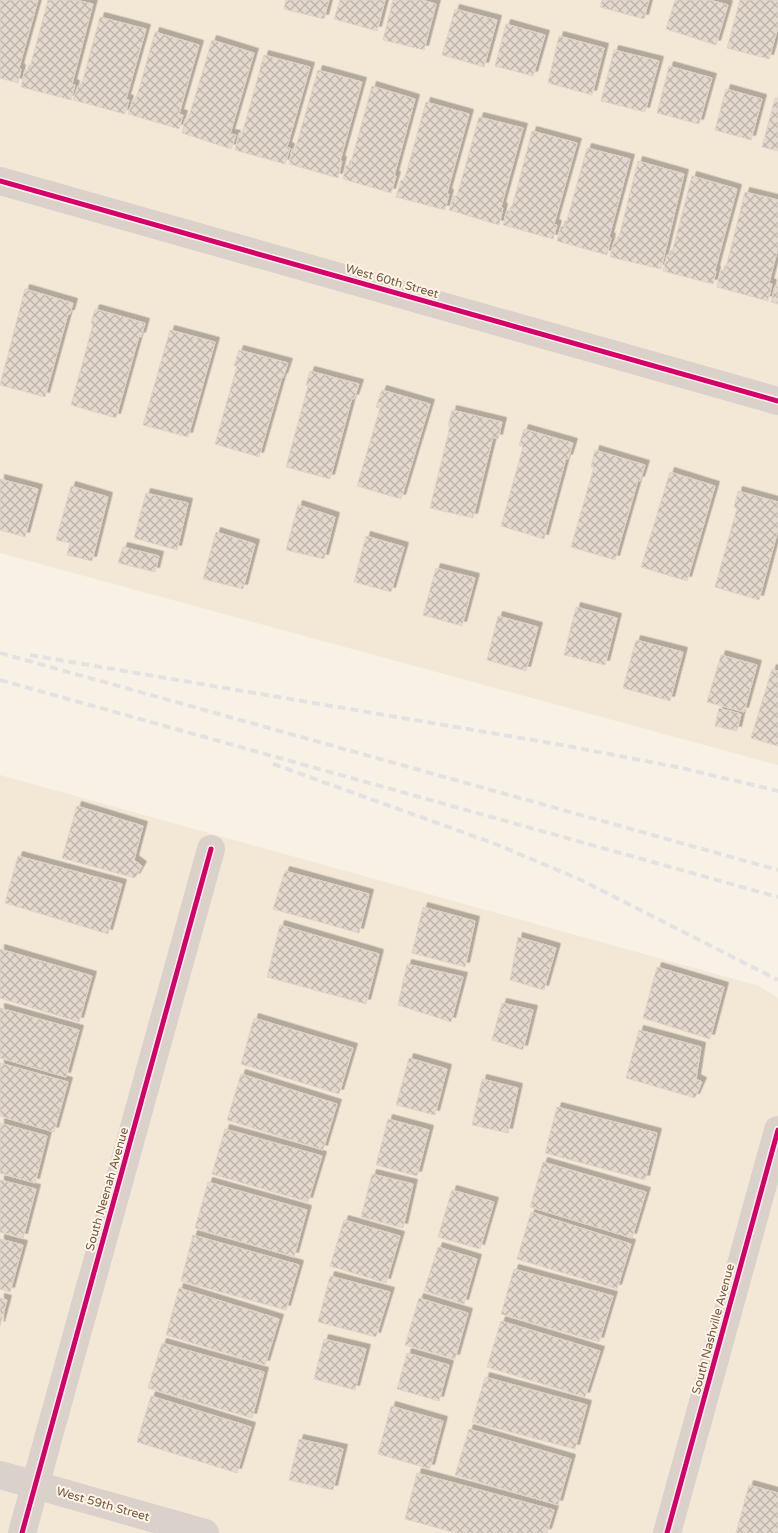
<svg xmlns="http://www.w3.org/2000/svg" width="778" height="1533" font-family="'Varela Round',sans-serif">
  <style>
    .residential { fill: #f3e7d6 }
    .building { fill: url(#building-cross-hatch); stroke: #e0d4c8; filter: url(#shadow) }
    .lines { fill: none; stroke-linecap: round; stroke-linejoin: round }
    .minor { stroke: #dad1cb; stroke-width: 28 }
    .rail { stroke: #e4e1e3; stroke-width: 4; stroke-dasharray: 8 5; stroke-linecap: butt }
    .cycleway-casing { stroke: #fff6e7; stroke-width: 8 }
    .cycleway { stroke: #d6006c; stroke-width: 5 }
    .labels { text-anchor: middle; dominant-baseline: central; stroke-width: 4; stroke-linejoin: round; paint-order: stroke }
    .street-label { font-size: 12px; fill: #755846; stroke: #fff6e7 }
  </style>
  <defs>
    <pattern id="building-cross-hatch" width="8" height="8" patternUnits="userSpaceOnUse" patternTransform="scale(1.25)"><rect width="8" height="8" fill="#e3d9ce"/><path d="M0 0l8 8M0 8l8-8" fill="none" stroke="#bdb3a9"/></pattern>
    <filter id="shadow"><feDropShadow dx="4.5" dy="-4.5" stdDeviation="0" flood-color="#0004"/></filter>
  </defs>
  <rect width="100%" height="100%" fill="#f7f1e6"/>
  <path class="residential" d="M0,0H778V765L0,553Z
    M0,775L759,986L778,998V1533H0Z"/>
  <path class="building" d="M0,0H38L19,68L21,69L18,83L0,78Z
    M48,0H75L93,4L72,84L75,85L71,100L21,87L25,70L29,71Z
    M286,0H329L324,19L284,9Z
    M340,0H385L377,31L334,19Z
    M393,0H422L436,4L424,50L383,40Z
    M602,0H649L644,19L600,7Z
    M675,0H710L728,5L716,45L666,29Z
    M740,0H778V27L769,59L727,48Z
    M455,9L497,20L484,67L442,55Z
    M100,17L146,29L126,99L129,100L125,114L73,100L78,86L81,87Z
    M506,24L545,35L533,76L495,66Z
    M155,32L199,45L179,114L183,115L179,129L128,114L133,99L136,100Z
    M559,36L604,48L592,95L548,83Z
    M212,40L254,53L230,134L236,135L231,149L182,133L185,119L188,120Z
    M614,50L659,61L645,112L601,101Z
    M264,55L310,67L287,147L290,148L285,164L235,150L239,133L242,134Z
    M669,66L712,78L699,124L657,113Z
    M318,70L362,82L340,161H342L338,178L289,164L292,149L295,150Z
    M372,86L415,99L394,176H396L391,193L343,179L346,165L350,166Z
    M726,89L762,99L751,140L715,130Z
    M775,98L778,99V151L762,147Z
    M426,102L469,114L447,193L449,194L445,210L396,197L401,180L404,181Z
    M479,117L523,128L501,207L503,208L499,225L449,210L454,196H457Z
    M532,131L577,143L554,224L557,225L553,239L503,225L507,211H511Z
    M587,148L630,159L609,237L611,238L607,255L557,241L561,226L565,227Z
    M638,161L684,174L661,269L610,257L614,241H618Z
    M692,176L737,189L715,270L716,271L713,284L663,271L667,255L671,256Z
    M745,192L778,200V248L769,283L772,284L768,301L717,287L721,270L725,271Z
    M775,286H778V304L771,302Z
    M25,289L73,303L70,314H68L45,397L0,385Z
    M95,309L145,323L141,337L139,336L116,418L71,405L93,324L91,323Z
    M170,330L215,342L188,437L143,425Z
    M239,350L288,363L283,378L282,377L259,457L215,444L237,366H234Z
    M310,371L359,384L354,399L352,398L330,479L286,467L308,386L306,385Z
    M382,390L430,404L401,499L357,486L380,408L376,407Z
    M452,410L502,422L498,439L493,437L473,518L430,508L450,426H448Z
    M524,429L573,443L568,459L566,458L544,539L501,526L523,447L519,445Z
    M595,450L645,465L640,481L638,480L615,560L571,547L594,467H591Z
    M670,472L715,486L687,581L641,567Z
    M0,479L38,489L25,537L0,530Z
    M71,486L108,497L92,561L67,555L70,543L56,540Z
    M738,491L778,502V530L759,600L715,587L737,508L734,507Z
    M146,493L188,503L177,550L134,538Z
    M298,505L335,517L324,559L286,550Z
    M216,532L255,544L243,589L203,579Z
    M366,536L404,547L391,592L354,582Z
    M123,547L159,556L155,572L118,563Z
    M436,568L475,578L462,626L423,615Z
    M576,607L617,618L605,665L564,655Z
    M498,616L538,627L526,671L487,660Z
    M636,640L683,652L670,701L623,688Z
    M721,655L757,665L744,712L707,702Z
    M772,669L778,671V746L751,738Z
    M719,708L741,714L737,731L715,726Z
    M77,806L143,826L134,860L142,866L135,878L62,858Z
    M18,856L122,884L108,934L5,903Z
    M285,871L369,894L359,933L273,909Z
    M423,907L475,921L465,967L412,953Z
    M280,925L379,954L366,1004L267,977Z
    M518,937L556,948L544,990L510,980Z
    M0,949L92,976L79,1022L0,998Z
    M407,964L463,977L451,1022L398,1005Z
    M657,967L724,987L710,1039L643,1018Z
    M502,1003L533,1010L523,1050L492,1040Z
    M0,1008L79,1030L66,1077L0,1058Z
    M254,1018L353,1048L339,1094L241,1064Z
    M639,1030L701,1047L696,1079L702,1082L695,1098L626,1078Z
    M409,1058L447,1069L435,1115L396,1105Z
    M0,1063L68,1082L54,1132L0,1116Z
    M241,1074L337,1104L323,1150L227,1120Z
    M482,1079L518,1088L508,1133L472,1125Z
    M557,1107L657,1133L645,1180L545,1153Z
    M388,1119L429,1130L417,1176L376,1165Z
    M0,1123L47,1136L35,1183L0,1173Z
    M225,1129L322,1156L308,1202L212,1174Z
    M543,1162L646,1192L632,1238L530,1207Z
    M372,1174L413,1184L403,1228L361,1217Z
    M0,1180L36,1189L23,1238L0,1232Z
    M208,1182L307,1210L294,1257L195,1228Z
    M452,1190L494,1202L480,1249L438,1237Z
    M531,1212L631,1244L617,1289L517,1259Z
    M344,1220L400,1236L386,1283L330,1266Z
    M193,1235L299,1265L286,1310L181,1281Z
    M0,1239L23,1245L10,1292L0,1289Z
    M438,1247L477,1259L464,1304L424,1291Z
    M514,1269L613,1296L599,1342L501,1314Z
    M330,1276L390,1292L376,1337L318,1322Z
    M179,1288L279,1319L265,1365L166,1335Z
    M0,1298L7,1300L0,1326Z
    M419,1298L468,1313L455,1359L405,1345Z
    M501,1321L600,1351L585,1397L487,1367Z
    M324,1339L366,1349L355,1390L314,1379Z
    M162,1343L264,1372L252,1418L148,1388Z
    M407,1353L449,1365L439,1401L397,1389Z
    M485,1377L587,1405L575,1449L472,1422Z
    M151,1396L251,1427L237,1473L137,1442Z
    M391,1406L443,1421L430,1469L378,1454Z
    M469,1429L571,1459L558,1505L455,1475Z
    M299,1439L343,1449L333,1490L289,1480Z
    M417,1473L554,1510L547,1533H456L405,1519Z
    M749,1485L778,1493V1533H736Z"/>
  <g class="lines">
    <path class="minor" d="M0,181L778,401
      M0,1475L205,1533
      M22,1533L211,849
      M667,1533L778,1130"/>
    <path class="rail" d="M0,653L778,870
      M30,655L562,745L682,768L778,791
      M0,680L778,897
      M273,764L493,843L579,879L778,980"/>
    <defs>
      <path id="cycleway" d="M0,181L778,401
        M22,1533L211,849
        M667,1533L778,1130"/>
    </defs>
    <use href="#cycleway" class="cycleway-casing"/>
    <use href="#cycleway" class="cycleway"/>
  </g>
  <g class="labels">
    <g class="street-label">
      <text transform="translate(392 281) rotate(16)">West 60th Street</text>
      <text transform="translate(107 1189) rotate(-74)">South Neenah Avenue</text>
      <text transform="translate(713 1329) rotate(-75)">South Nashville Avenue</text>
      <text transform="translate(103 1504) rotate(16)">West 59th Street</text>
    </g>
  </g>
</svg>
